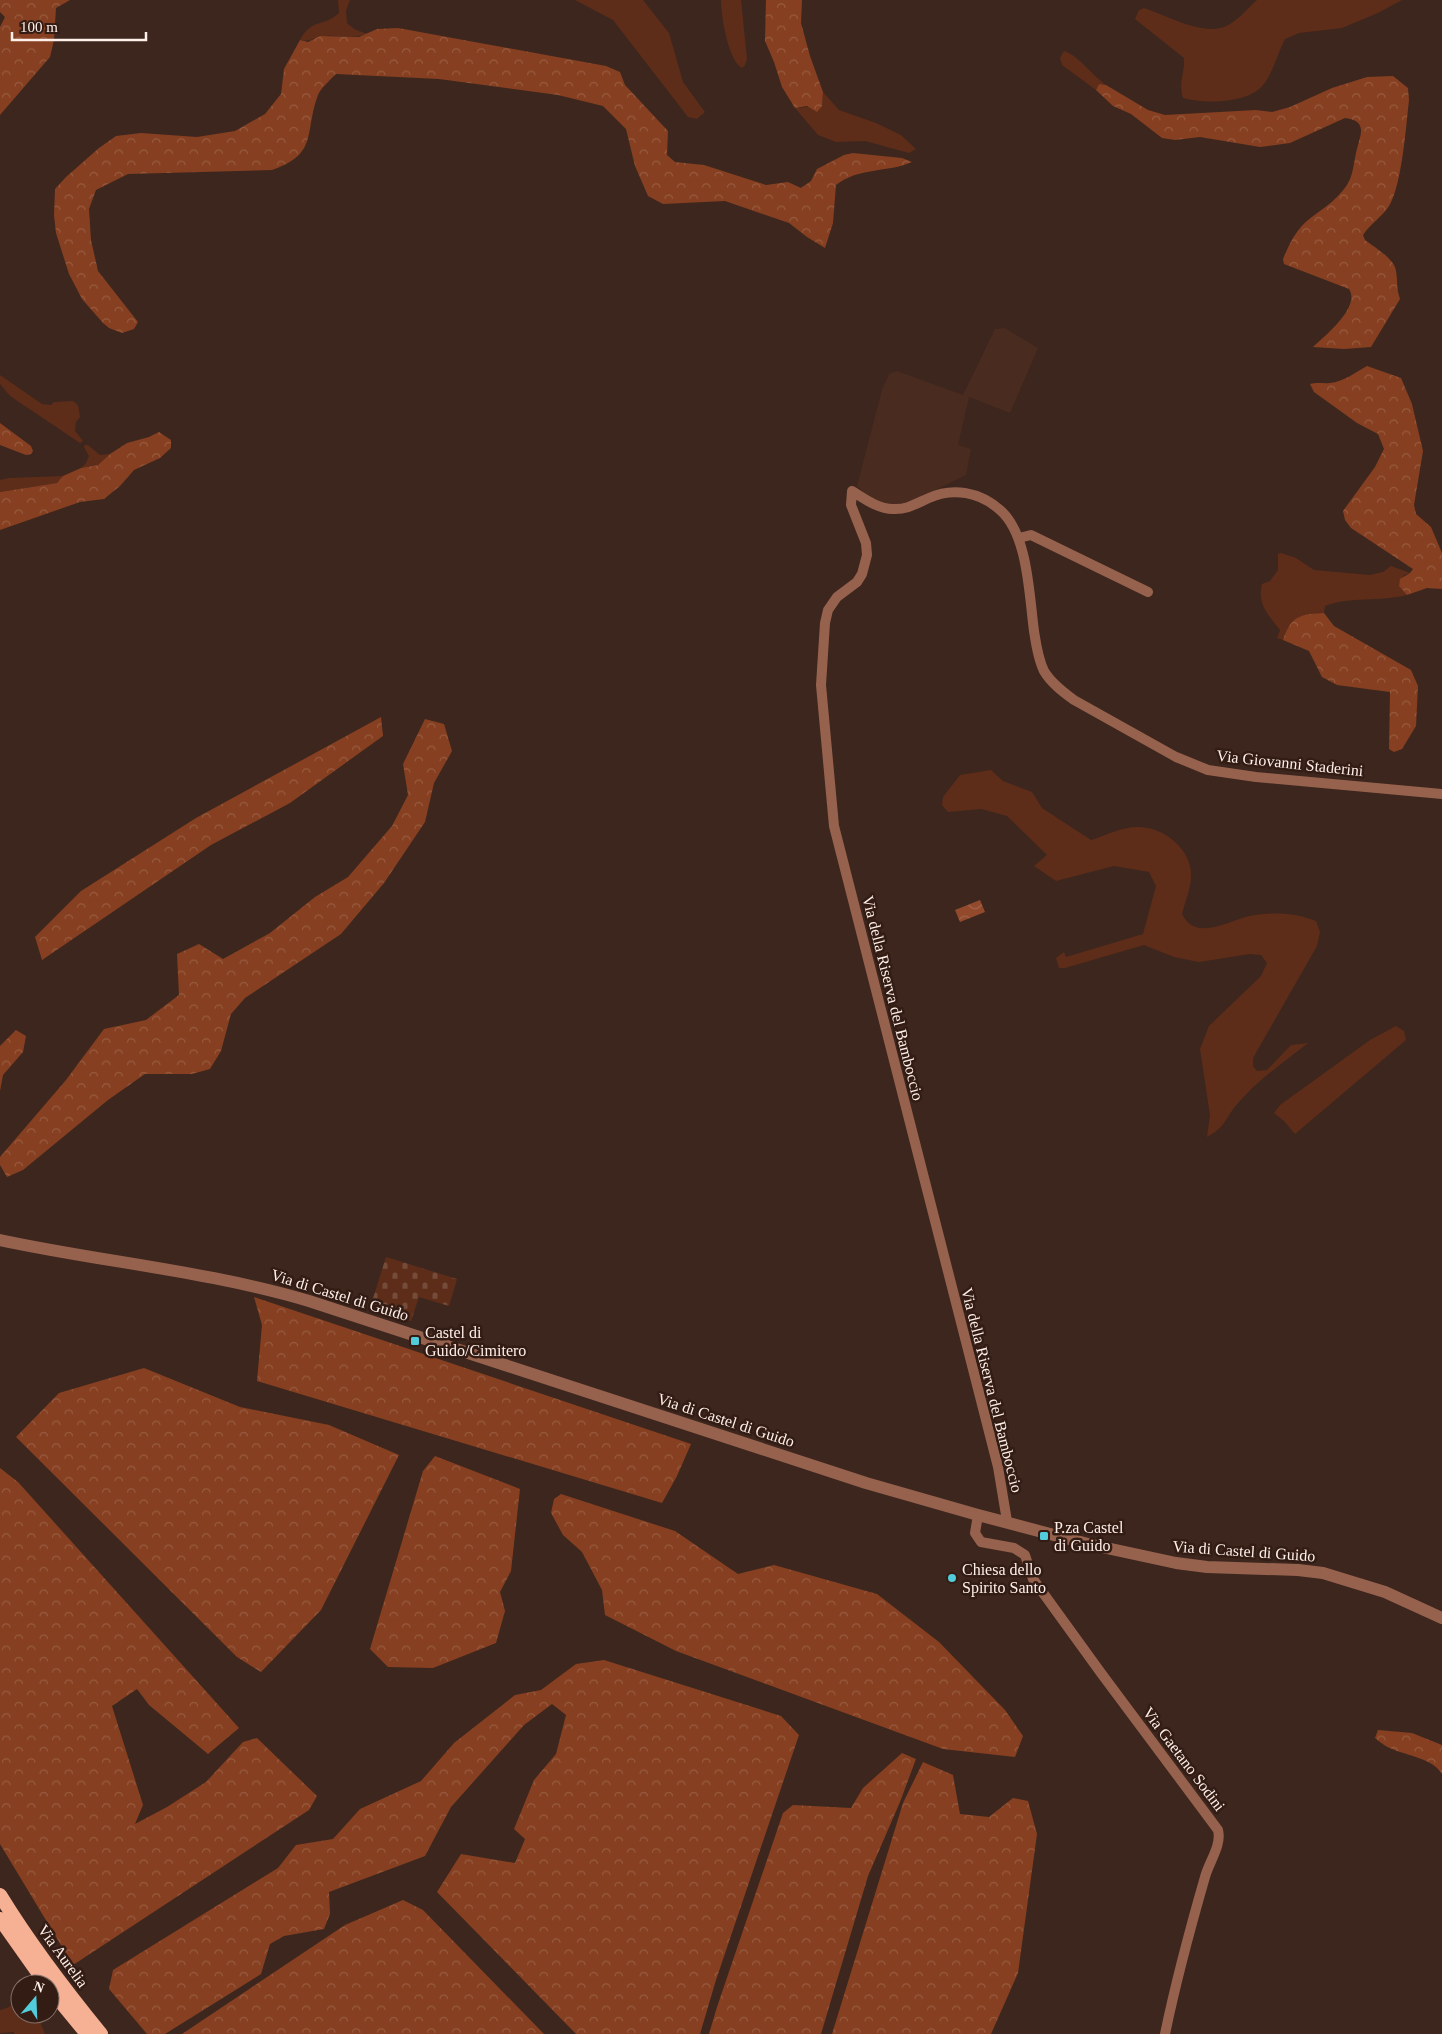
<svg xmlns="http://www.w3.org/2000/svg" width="1442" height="2034" font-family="Georgia,serif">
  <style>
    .built { fill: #492b20 }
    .grass { fill: #5d2d19 }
    .forest { fill: url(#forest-crowns) }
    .cemetery { fill: url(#cemetery-stones) }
    .water { fill: url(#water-waves) }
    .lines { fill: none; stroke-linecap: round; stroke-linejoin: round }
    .minor { stroke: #96624e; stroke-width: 10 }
    .tertiary { stroke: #96624e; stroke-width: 12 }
    .trunk { stroke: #f6b094; stroke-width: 14 }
    .poi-dot { fill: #52cbda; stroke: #321c13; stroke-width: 2 }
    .labels { text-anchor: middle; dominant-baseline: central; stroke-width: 5; stroke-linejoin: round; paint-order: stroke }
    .street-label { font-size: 16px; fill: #ffefe9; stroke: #321c13 }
    .poi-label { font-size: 16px; fill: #ffefe9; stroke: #321c13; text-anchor: start }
  </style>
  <defs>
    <pattern id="forest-crowns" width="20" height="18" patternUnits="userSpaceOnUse" patternTransform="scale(1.25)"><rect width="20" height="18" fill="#863f20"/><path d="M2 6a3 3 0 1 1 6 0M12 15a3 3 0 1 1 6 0" fill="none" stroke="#985b40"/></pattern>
    <pattern id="cemetery-stones" width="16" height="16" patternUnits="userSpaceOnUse" patternTransform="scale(1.25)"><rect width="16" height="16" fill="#5d2d19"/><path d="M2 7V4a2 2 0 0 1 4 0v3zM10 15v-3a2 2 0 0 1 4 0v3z" fill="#754c3a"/></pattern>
    <pattern id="water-waves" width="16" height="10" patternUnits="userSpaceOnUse" patternTransform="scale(1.25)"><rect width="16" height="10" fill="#934a2c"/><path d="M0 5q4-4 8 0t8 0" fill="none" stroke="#a3644b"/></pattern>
  </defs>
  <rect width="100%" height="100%" fill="#3d261d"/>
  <path class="built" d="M1005,328L1038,348L1010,413L969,397L958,445L971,449L966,475L902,506L888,505L869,497L857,486L882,390L889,374L897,371L963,395L995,329Z"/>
  <path class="grass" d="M338,0H350L346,11L347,23L354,29L367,34C351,40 335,33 319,37C311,39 309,42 300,40C313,17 323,28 339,13Z
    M575,0H643L669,33L683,82L705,112L697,119L688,117L613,20Z
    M721,0H741L747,59L745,65L742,68C728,60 721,16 721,0Z
    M1257,0H1402L1378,13L1342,28L1299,33L1285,39C1278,53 1273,72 1264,84C1249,104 1204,104 1183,98C1178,83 1185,73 1184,58L1135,19L1139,10L1144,8C1168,16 1208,39 1230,24C1240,18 1248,8 1257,0Z
    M1064,51C1078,55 1093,76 1106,85L1099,84L1096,90L1062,65L1060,58Z
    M823,92L839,110L876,123L901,135L916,149L909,153L865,141L836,142L818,135L795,108L822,106Z
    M0,375L42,404L51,405L54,402L73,401L78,405L80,417L76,422L75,431L83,441L80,443L10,396L0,384Z
    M85,445H88L100,455L110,454L98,465L81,468L86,463L89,456L84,447Z
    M63,476L57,483L0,492V480L9,478Z
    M1281,553L1296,558L1314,570L1370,575L1383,572L1391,566L1410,573L1404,575L1399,585L1407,595C1380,602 1351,596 1325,606L1324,613C1302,614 1291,617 1283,640L1277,638L1280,630C1268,614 1257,605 1262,584L1270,581L1278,570V554Z
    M991,770L1003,781L1032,792L1042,808L1091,840C1107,835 1123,826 1140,827C1165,828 1192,850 1191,876C1191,888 1185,902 1182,914C1197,944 1231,918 1255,915C1276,912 1297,913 1316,921L1320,932L1317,946L1253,1058V1066L1257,1071L1267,1070L1291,1045L1308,1043C1284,1062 1258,1080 1238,1103C1224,1119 1227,1126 1207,1137L1210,1115L1200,1049L1209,1026L1261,976L1267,963L1261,955L1250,954L1199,962L1174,957L1144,945L1065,968H1059L1056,958L1064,952L1066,957L1143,934L1156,886L1149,872L1114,866L1056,881L1034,866L1047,855L1007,816L981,809L948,812L942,805L943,797L960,775Z
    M1396,1026L1404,1031L1406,1040L1295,1134L1284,1121L1274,1113L1280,1105L1370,1040Z
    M20,2000V2014H37L45,2034H14V2032L0,2033V2010L7,2008Z"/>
  <path class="forest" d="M0,0H70L56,8L54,40L50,57L0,115V27L5,17L0,12Z
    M766,0H802L801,23L810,56L823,92L822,106L817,112L807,106L795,108L782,87L774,62L765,41Z
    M398,28L606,66L620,72L625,85L668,131L667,155L675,162L704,165L766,185L788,182L801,188L811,181L817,169L844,155L853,153L902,158L912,162C887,173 859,167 836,185L833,223L825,248L807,237L789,223L725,201L663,204L648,196L635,166L626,129L603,106L558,95L439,79L336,74C330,80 321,88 318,95C304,132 319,154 272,170L128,174L96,190L89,209L91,240L98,271L138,322L134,329L122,333L109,328L103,323L82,299L69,274L56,233L54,215L55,189L66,177L99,148L116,136L141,133L197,137L235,131L265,114L281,94L284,69L300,40L308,42L320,36L359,37L377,29Z
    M1393,76L1408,88L1409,100C1406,126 1402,185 1389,206C1382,217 1371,223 1363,235L1365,240C1374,247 1395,259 1396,271C1398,283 1396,287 1400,299L1371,347L1344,349L1313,347C1325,336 1361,307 1349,289L1284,264L1283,259C1287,250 1291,240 1297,232C1307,217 1325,210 1337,197C1353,181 1352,173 1356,153C1359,137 1370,121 1345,118L1290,143L1260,147L1200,137L1175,140L1162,138L1131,114L1113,106L1096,90L1099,84L1106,85L1148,110L1165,115L1256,110L1272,112L1290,107L1332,88L1367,77Z
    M1367,366L1401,378L1412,404L1423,451L1414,505L1416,514L1431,527L1442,553V589L1427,588L1407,595L1399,586L1400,579L1410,573L1413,569L1351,528L1345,520L1343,511L1375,467L1384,449L1378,434L1357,423L1314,392L1310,384C1318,382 1323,384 1330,383C1343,382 1356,372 1367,366Z
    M0,423L31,446L33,451L31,454L26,455L0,445Z
    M159,432L171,440V448L160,458L134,470L120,486L104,499L80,502L0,530V492L57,483L63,476L81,468L98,465L110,454L127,443L149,437Z
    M1324,613L1334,626L1411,670L1418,686L1416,726L1402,749L1394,752L1389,749L1390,692L1337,685L1322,677L1309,651L1283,640C1291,616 1300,614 1324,613Z
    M381,717L383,736L290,803L211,845L42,960L35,937L81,891L196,818Z
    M425,719L444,724L452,751L434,783L425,822L384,883L341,934L245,998L231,1014L221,1051L210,1069L192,1074H145L108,1100L23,1170L7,1177L0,1165V1157L66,1080L104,1029L146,1020L179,995L177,954L199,944L223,959L270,933L315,897L348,877L392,826L408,795L403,764Z
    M16,1030L26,1036L23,1052L3,1075L0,1091V1046Z
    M254,1297L691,1444L677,1476L662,1503L257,1381L262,1325Z
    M144,1368L240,1407L329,1425L399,1455L321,1610L261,1672L237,1657L16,1437L59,1393Z
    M435,1456L520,1489L511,1571L500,1592L505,1611L496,1643L433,1668L388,1667L370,1649L423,1471Z
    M0,1468L18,1482L239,1728L208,1754L149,1705L137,1689L112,1706L143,1805L135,1824L167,1807L206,1782L243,1742L257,1738L317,1796L309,1810L73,1965L0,1844Z
    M561,1494L675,1531L738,1574L774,1565L877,1594L939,1642L1005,1710L1023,1736L1015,1757L943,1749L676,1651L605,1615L602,1590L582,1552L563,1535L551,1513L554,1499Z
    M604,1660L781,1716L799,1735L716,1980L700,2034H576L437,1892L461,1854L515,1863L525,1839L514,1829L534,1780L556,1754L566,1715L552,1704L524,1725L451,1807L425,1856L329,1892L330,1914L324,1929L284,1936L270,1944L261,1974L165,2034H147L109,1989L113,1970L278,1868L296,1845L333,1839L360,1809L421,1781L454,1743L515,1695L541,1690L576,1664Z
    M1378,1730L1412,1733L1442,1745V1774C1432,1758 1408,1756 1392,1749C1386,1747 1380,1742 1375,1738Z
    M902,1753L916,1759L900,1802L868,1876L821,2034H709L717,2007L783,1813L793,1805L851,1808L863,1788Z
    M923,1762L953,1775L960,1814L989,1817L1013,1798L1028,1801L1037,1834L1018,1973L991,2034H832L903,1803Z
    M403,1900L423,1910L544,2034H182L345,1925Z"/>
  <path class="cemetery" d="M386,1257L457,1279L449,1306L419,1297L411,1321L370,1308Z"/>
  <path class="water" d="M980,900L985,912L960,922L955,910Z"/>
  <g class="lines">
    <path class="minor" d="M1019,538L1031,535L1148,592
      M978,1515L975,1533L981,1542L1014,1548L1025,1555L1033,1579L1101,1673L1218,1830C1222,1845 1209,1862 1205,1877C1190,1929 1176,1981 1165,2034
      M1007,1521L998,1467L834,826L821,685L825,623L828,610L837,597L857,582L862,574L867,555L866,543L851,505L852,491C865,499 878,509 893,509C907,510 917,503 929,498C953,487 980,492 1000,510C1028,534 1029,594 1034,631C1036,644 1038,659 1044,671C1051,683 1063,692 1074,700L1176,757L1208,770L1256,777L1442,794"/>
    <path class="tertiary" d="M0,1240C103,1262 208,1271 309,1301L866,1483L978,1515L1088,1544L1176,1563L1207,1567L1298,1570L1323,1573L1385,1592L1442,1618"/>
    <path class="trunk" d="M0,1895C30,1944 65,1990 101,2034
      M0,1919L46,1984
      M50,1989L87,2034"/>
  </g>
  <g class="poi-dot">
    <rect x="410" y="1336" width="10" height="10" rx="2.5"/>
    <rect x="1039" y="1531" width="10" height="10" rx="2.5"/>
    <circle cx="952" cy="1578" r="5"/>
  </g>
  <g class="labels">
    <g class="street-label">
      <text transform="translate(1290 763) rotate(6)">Via Giovanni Staderini</text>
      <text transform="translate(893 998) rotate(76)">Via della Riserva del Bamboccio</text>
      <text transform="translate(340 1295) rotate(17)">Via di Castel di Guido</text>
      <text transform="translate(992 1390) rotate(76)">Via della Riserva del Bamboccio</text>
      <text transform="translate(726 1420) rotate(18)">Via di Castel di Guido</text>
      <text transform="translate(1244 1551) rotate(4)">Via di Castel di Guido</text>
      <text transform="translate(1184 1759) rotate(53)">Via Gaetano Sodini</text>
      <text transform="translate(63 1956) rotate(54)">Via Aurelia</text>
    </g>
    <g class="poi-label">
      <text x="425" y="1332">Castel di<tspan x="425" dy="18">Guido/Cimitero</tspan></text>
      <text x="1054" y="1527">P.za Castel<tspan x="1054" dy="18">di Guido</tspan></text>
      <text x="962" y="1569">Chiesa dello<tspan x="962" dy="18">Spirito Santo</tspan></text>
    </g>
  </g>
  <g transform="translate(35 1999) rotate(19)"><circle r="24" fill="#321c13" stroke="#847069"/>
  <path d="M0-4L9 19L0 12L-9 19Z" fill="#52cbda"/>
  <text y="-8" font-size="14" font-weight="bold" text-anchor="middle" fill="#ffefe9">N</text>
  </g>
  <path d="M12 32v8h134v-8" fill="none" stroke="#ffefe9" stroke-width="2.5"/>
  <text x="20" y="32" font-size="15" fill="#ffefe9" stroke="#321c13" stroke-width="4" paint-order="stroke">100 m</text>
</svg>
